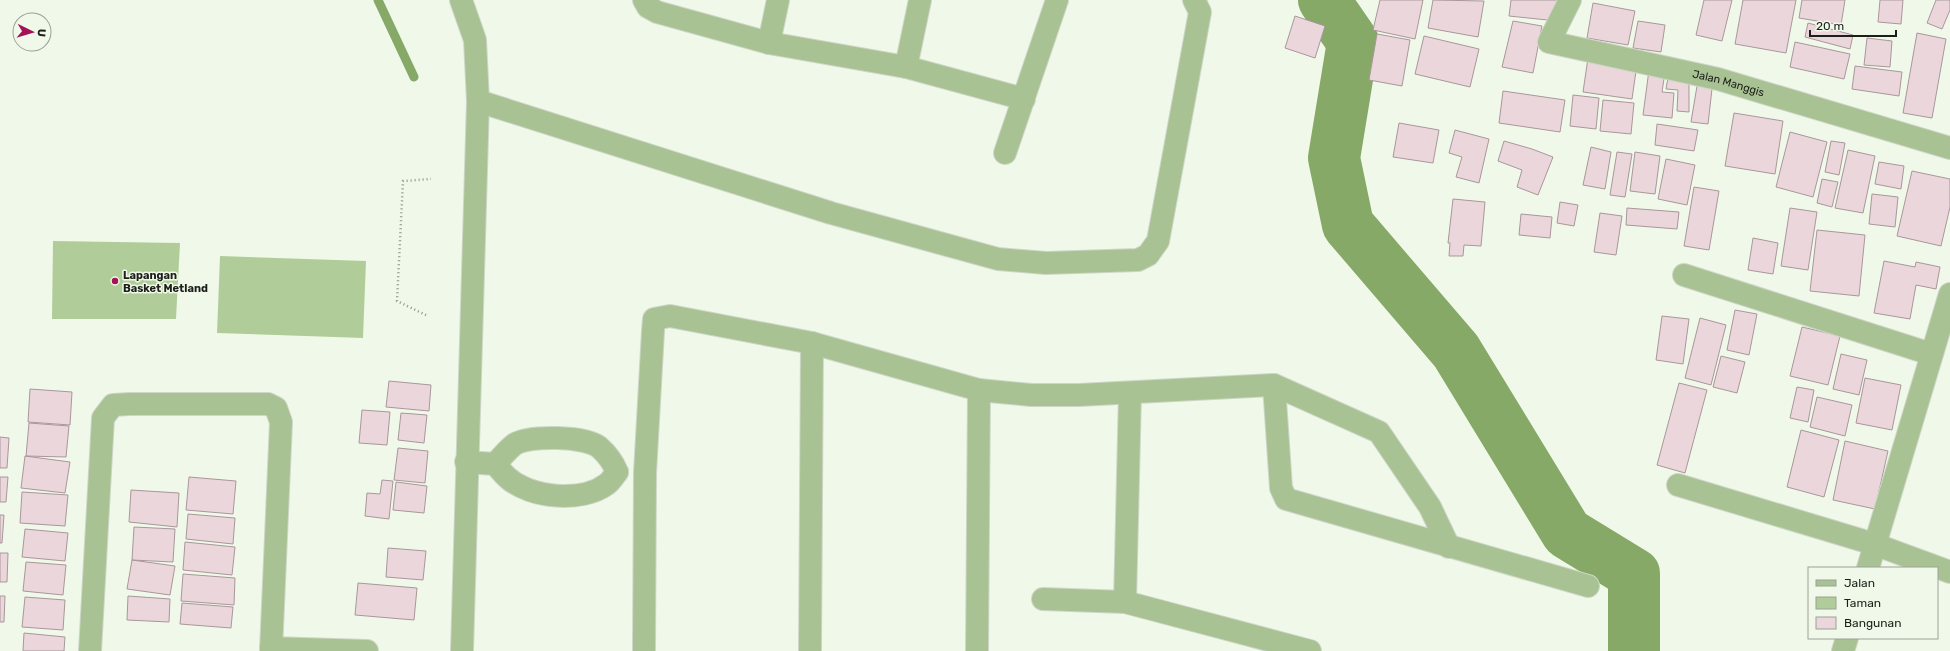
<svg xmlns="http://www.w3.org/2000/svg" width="1950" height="651" font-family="Rubik,sans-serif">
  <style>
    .green { fill: #b0cd99 }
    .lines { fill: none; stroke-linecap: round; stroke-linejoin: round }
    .stream { stroke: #86a968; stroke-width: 9 }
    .river { stroke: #86a968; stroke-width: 52 }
    .building { fill: #ead6db; stroke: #a9979b }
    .minor-casing { stroke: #ced6c8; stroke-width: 24 }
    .path { stroke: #8c9286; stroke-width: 2.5; stroke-dasharray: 1 3; stroke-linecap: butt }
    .minor { stroke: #a8c293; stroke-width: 22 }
    .poi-dot { fill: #a31256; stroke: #f0f9e9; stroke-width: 1.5 }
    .labels { text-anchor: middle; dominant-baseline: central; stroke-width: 3; stroke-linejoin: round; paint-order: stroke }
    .street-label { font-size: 11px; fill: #1c1f19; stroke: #f0f9e9 }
    .poi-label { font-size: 11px; font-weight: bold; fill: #1c1f19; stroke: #f0f9e9; text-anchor: start }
  </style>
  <rect width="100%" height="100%" fill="#f0f9e9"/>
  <path class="green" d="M53,241L180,243L176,319H52Z
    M220,256L366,261L363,338L217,333Z"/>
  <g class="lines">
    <path class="stream" d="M378,0L414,77"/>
    <path class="river" d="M1324,0L1353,42L1334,158L1348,225L1456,351L1567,533L1634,574V651"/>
  </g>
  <path class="building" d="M1380,0H1423L1415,39L1373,30Z
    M1433,0L1484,1L1478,37L1428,28Z
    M1511,0H1559L1557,21L1509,16Z
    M1704,0H1732L1722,41L1696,35Z
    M1743,0H1796L1786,53L1735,44Z
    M1802,0H1845L1841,25L1799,18Z
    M1880,0H1903L1901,24L1878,22Z
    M1936,0H1950V10L1942,29L1927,23Z
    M1593,3L1635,11L1628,45L1587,38Z
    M1295,16L1325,26L1315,58L1285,48Z
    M1513,21L1542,26L1533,73L1502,67Z
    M1638,21L1665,25L1661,52L1633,48Z
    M1808,23L1853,35L1850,49L1805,37Z
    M1917,33L1946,39L1932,118L1903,113Z
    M1377,34L1410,40L1402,86L1369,80Z
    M1424,36L1479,49L1470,87L1415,74Z
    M1867,38L1892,41L1890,67L1864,65Z
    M1795,42L1850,54L1844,79L1790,67Z
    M1588,58L1637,64L1632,99L1583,92Z
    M1855,66L1902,72L1899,96L1852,89Z
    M1649,70L1665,72L1662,92L1674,93L1672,118L1643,115Z
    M1669,72L1689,80V112L1677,111L1678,90L1666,89Z
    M1698,80H1713L1708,124L1691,122Z
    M1503,91L1565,100L1560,132L1499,123Z
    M1573,95L1599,98L1596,129L1570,126Z
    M1603,100L1634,103L1631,134L1600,131Z
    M1734,113L1783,121L1775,174L1725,166Z
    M1399,123L1439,130L1433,163L1393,157Z
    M1657,124L1698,130L1694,151L1655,145Z
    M1455,130L1489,139L1479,183L1456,177L1462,157L1449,153Z
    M1790,132L1827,142L1813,197L1776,187Z
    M1504,141L1532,149L1553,157L1538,195L1517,187L1522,170L1498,161Z
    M1831,141L1845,143L1839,175L1825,172Z
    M1591,147L1611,152L1605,189L1583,185Z
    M1848,150L1875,156L1863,213L1835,208Z
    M1617,152L1632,154L1625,197L1610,195Z
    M1635,152L1660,156L1655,194L1630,191Z
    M1666,159L1695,165L1687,205L1658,199Z
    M1879,162L1904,166L1901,189L1875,184Z
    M1912,171L1950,179V207L1941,246L1897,236Z
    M1822,179L1838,182L1832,207L1817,203Z
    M1694,187L1719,191L1709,250L1684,246Z
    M1872,194L1898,197L1895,227L1869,224Z
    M1453,199L1485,202L1481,246L1464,245L1463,256H1449L1450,243H1448Z
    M1560,202L1578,205L1574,226L1557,223Z
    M1627,208L1679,212L1677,229L1626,225Z
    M1790,208L1817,212L1808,270L1781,266Z
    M1600,213L1622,216L1616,255L1594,252Z
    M1521,214L1552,217L1550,238L1519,235Z
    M1817,230L1865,235L1859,296L1810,291Z
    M1753,238L1778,243L1773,274L1748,270Z
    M1884,261L1915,267L1916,262L1940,267L1936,289L1916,285L1910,319L1874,313Z
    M1735,310L1757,314L1749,355L1727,350Z
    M1662,316L1689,319L1683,364L1656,360Z
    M1700,318L1726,325L1711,385L1685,378Z
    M1802,327L1840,336L1828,385L1790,376Z
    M1841,354L1867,360L1859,395L1833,389Z
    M1721,356L1745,362L1737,393L1713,387Z
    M1865,378L1901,385L1892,430L1856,423Z
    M389,381L431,385L429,411L386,407Z
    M1679,383L1707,390L1685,473L1657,465Z
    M1797,387L1814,390L1808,422L1790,418Z
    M30,389L72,392L70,425L28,422Z
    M1817,397L1852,405L1845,436L1810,427Z
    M362,410L390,412L387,445L359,443Z
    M401,413L427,415L424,443L398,440Z
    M29,423L69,426L66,457L26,456Z
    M1801,430L1839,440L1824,497L1787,487Z
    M0,437L9,438L7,468H0Z
    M1845,441L1888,451L1875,509L1833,500Z
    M398,448L428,451L425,483L394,480Z
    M25,456L70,462L65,493L21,488Z
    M0,477H8L6,502H0Z
    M189,477L236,481L233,514L186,510Z
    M382,480L393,481L389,519L365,516L367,493L380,494Z
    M396,482L427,486L424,513L393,510Z
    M131,490L179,493L177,527L129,522Z
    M22,492L68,495L65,526L20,523Z
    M188,514L235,518L233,544L186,539Z
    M0,515H4L2,543H0Z
    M134,527L175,529L173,562L132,560Z
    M25,529L68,533L65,561L22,557Z
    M185,542L235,547L232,575L183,570Z
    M388,548L426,551L423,580L386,577Z
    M0,553H8L7,582H0Z
    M132,560L175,566L170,595L127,589Z
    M26,562L66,565L63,595L23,591Z
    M183,574L235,578L234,605L181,601Z
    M358,583L417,588L414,620L355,615Z
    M0,596H5L4,622H0Z
    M128,596L170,599L169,622L127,620Z
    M25,597L65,600L63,630L22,627Z
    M182,603L233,607L231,628L180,624Z
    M24,633L65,637L64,651H23Z"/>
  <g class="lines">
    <defs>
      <g id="minor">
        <path d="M461,0L475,40L478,101L462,651"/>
        <path d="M644,0L648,7L657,12L769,43L906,67L1024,99"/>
        <path id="s1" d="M1570,0L1549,42L1718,79L1950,148"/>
        <path d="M769,43L778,0"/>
        <path d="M906,67L920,0"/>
        <path d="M478,101L831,213L998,259L1046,263L1138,260L1148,255L1158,241L1200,12L1194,0"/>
        <path d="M1005,153L1057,0"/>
        <path d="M1684,275L1931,354"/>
        <path d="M1274,385L1281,488L1286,499L1588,586"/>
        <path d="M1130,393L1125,602L1310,651"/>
        <path d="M466,462L495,464C499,468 503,474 508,478C530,498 582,503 607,484C611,481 614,476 617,472"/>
        <path d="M495,464C501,458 508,449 515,444C530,435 585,436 599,447C607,454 613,462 617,472"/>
        <path d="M1678,485L1874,544L1950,572"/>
        <path d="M1868,568L1950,294"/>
        <path d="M1043,599L1125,602"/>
        <path d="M271,648L367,651"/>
        <path d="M90,651L103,418L113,405L130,404H268L276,408L281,422L271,651"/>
        <path d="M644,651L645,473L653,331L654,319L670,316L812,343L979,390L1031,395H1079L1274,385L1379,432L1430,507L1449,547"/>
        <path d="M810,651L812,343"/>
        <path d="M977,651L979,390"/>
        <path d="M1843,651L1847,638"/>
      </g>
    </defs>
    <use href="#minor" class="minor-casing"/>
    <path class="path" d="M426,315L397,301L403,181L431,179"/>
    <use href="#minor" class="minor"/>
  </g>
  <circle class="poi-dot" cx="115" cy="281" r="4"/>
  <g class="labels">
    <g class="street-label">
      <text stroke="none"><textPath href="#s1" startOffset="231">Jalan Manggis</textPath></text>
    </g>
    <g class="poi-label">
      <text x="123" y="275">Lapangan<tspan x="123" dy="13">Basket Metland</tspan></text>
    </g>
  </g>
  <rect x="1808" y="567" width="130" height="72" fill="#f0f9e9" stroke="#9ba296"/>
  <rect x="1816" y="580" width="20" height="6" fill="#a8c293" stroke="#9ba296"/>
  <text x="1844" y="587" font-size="12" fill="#1c1f19">Jalan</text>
  <rect x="1816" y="597" width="20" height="12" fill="#b0cd99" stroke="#9ba296"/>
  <text x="1844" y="607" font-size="12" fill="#1c1f19">Taman</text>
  <rect x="1816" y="617" width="20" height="12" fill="#ead6db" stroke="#9ba296"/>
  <text x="1844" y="627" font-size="12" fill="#1c1f19">Bangunan</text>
  <g transform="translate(32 32) rotate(95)"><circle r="19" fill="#f0f9e9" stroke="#9ba296"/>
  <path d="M0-3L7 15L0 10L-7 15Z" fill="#a31256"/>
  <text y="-6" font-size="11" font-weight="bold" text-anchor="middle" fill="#1c1f19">U</text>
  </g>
  <path d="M1810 30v6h86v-6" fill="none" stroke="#1c1f19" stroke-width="2"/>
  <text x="1816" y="30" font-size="12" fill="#1c1f19" stroke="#f0f9e9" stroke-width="3" paint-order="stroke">20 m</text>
</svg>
